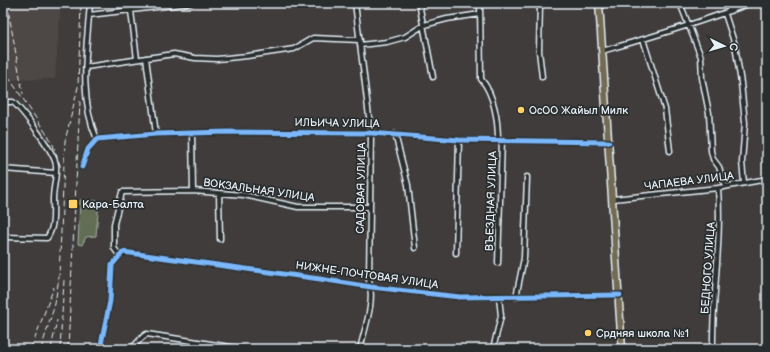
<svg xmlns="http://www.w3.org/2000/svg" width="770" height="352" font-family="'Balsamiq Sans',sans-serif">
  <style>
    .built { fill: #4e4644 }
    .green { fill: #626d54; stroke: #a5afa6 }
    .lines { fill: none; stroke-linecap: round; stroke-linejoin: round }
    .minor-casing { stroke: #e8f1f8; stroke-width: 7 }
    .highway-casing { stroke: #e8f1f8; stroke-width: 9 }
    .minor { stroke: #2a2d2e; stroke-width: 4 }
    .highway { stroke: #736b52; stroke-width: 6 }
    .rail { stroke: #e8f1f8; stroke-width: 1; stroke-dasharray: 6 3; stroke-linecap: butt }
    .cycleway-casing { stroke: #2a2d2e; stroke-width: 8 }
    .cycleway { stroke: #7ab7fb; stroke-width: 5 }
    .poi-dot { fill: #ffd166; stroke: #2a2d2e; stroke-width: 1.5 }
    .labels { text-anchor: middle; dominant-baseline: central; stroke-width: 3.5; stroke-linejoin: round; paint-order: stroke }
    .poi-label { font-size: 11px; fill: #e8f1f8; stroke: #2a2d2e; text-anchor: start }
    .street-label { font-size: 11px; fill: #e8f1f8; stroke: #2a2d2e }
  </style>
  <rect width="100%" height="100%" fill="#3f3c3b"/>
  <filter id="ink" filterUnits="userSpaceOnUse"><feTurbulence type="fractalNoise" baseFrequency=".025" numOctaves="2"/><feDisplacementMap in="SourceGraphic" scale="8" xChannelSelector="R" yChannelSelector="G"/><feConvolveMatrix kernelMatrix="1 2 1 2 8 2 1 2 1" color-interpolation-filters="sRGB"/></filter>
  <g filter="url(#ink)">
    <path class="built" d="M3,3H61L55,79L3,80Z"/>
    <path class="green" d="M80,200L99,201L96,236L86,237L82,245L78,244Z"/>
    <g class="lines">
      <defs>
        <path id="minor" d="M90,3C87,47 78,97 97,139
          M355,3L371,133L369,280C375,302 365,327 360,349
          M419,3L433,77
          M480,3L481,79C494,94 498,120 498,140
          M540,3L539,51L542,77
          M680,3L701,57L702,78L709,113L711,151L713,159L719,167L725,186
          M727,3L730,11
          M131,11L137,59
          M725,14L735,45L741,83L745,123L742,162L744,183
          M89,15L191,3
          M643,39L665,109L670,151
          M360,45L387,42L405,37L424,25L447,19L480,14
          M602,51C652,37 702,22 751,3
          M146,58L156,134
          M86,67L174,54L195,58L217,59L247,56L294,49L313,38L360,40
          M3,102H13C23,111 55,153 56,165C57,177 53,188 53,199C53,212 55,227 47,238L3,237
          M192,133L193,191
          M395,134L408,185L415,248
          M82,167L88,149L97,139L156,134L227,132L371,133L459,140L609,142
          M3,169L56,173
          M219,193L220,239
          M613,199L718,188L767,179
          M456,253L459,140
          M119,255L114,248V224L122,192L193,191L244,195L298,207H369
          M498,263L502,140
          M516,297L524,258L527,177
          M101,346L117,349
          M100,349L110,301L112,265L123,252L320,279L371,287L460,297L619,295
          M129,349C137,346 139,338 147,334L243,349
          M493,349L501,316L499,297
          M713,349C712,295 722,241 718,188"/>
        <path id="highway" d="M599,3L622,349"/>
      </defs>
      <use href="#minor" class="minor-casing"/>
      <use href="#highway" class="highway-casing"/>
      <use href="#minor" class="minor"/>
      <use href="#highway" class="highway"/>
      <path class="rail" d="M7,3L23,94
        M3,69L52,142L61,168
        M31,349L54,287
        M41,349L55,304L59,277L65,141L78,87L81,3
        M51,349L57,320
        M60,349L64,280
        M68,349L80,101"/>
      <defs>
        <path id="cycleway" d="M82,167L88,149L97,139L156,134L227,132L371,133L459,140L609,142
          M100,349L110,301L112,265L123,252L320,279L371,287L460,297L620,295"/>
      </defs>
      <use href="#cycleway" class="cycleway-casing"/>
      <use href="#cycleway" class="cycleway"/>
    </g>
  </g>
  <g class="poi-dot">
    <circle cx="521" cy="110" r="4"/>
    <rect x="68" y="199" width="10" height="10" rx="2"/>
    <circle cx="588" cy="333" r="4"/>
  </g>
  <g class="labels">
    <g class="poi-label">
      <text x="529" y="110">ОсОО Жайыл Милк</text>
      <text x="82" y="204">Кара-Балта</text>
      <text x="596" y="333">Срдняя школа №1</text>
    </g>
    <g class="street-label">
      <text transform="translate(337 123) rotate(1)">ИЛЬИЧА УЛИЦА</text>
      <text transform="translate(689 181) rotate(-7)">ЧАПАЕВА УЛИЦА</text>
      <text transform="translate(361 188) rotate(-89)">САДОВАЯ УЛИЦА</text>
      <text transform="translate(259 190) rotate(8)">ВОКЗАЛЬНАЯ УЛИЦА</text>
      <text transform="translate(491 201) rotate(-88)">ВЪЕЗДНАЯ УЛИЦА</text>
      <text transform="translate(708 268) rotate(-86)">БЕДНОГО УЛИЦА</text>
      <text transform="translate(367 275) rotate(8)">НИЖНЕ-ПОЧТОВАЯ УЛИЦА</text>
    </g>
  </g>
  <rect width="770" height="352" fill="none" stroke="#2a2d2e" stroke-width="16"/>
  <rect x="8" y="8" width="754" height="336" fill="none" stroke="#e8f1f8" stroke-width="1.5" filter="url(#ink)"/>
  <g transform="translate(724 46) rotate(95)" stroke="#2a2d2e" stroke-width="3" paint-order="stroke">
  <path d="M0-3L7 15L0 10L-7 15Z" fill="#e8f1f8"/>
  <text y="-6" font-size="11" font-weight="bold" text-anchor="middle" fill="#e8f1f8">С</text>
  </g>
</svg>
